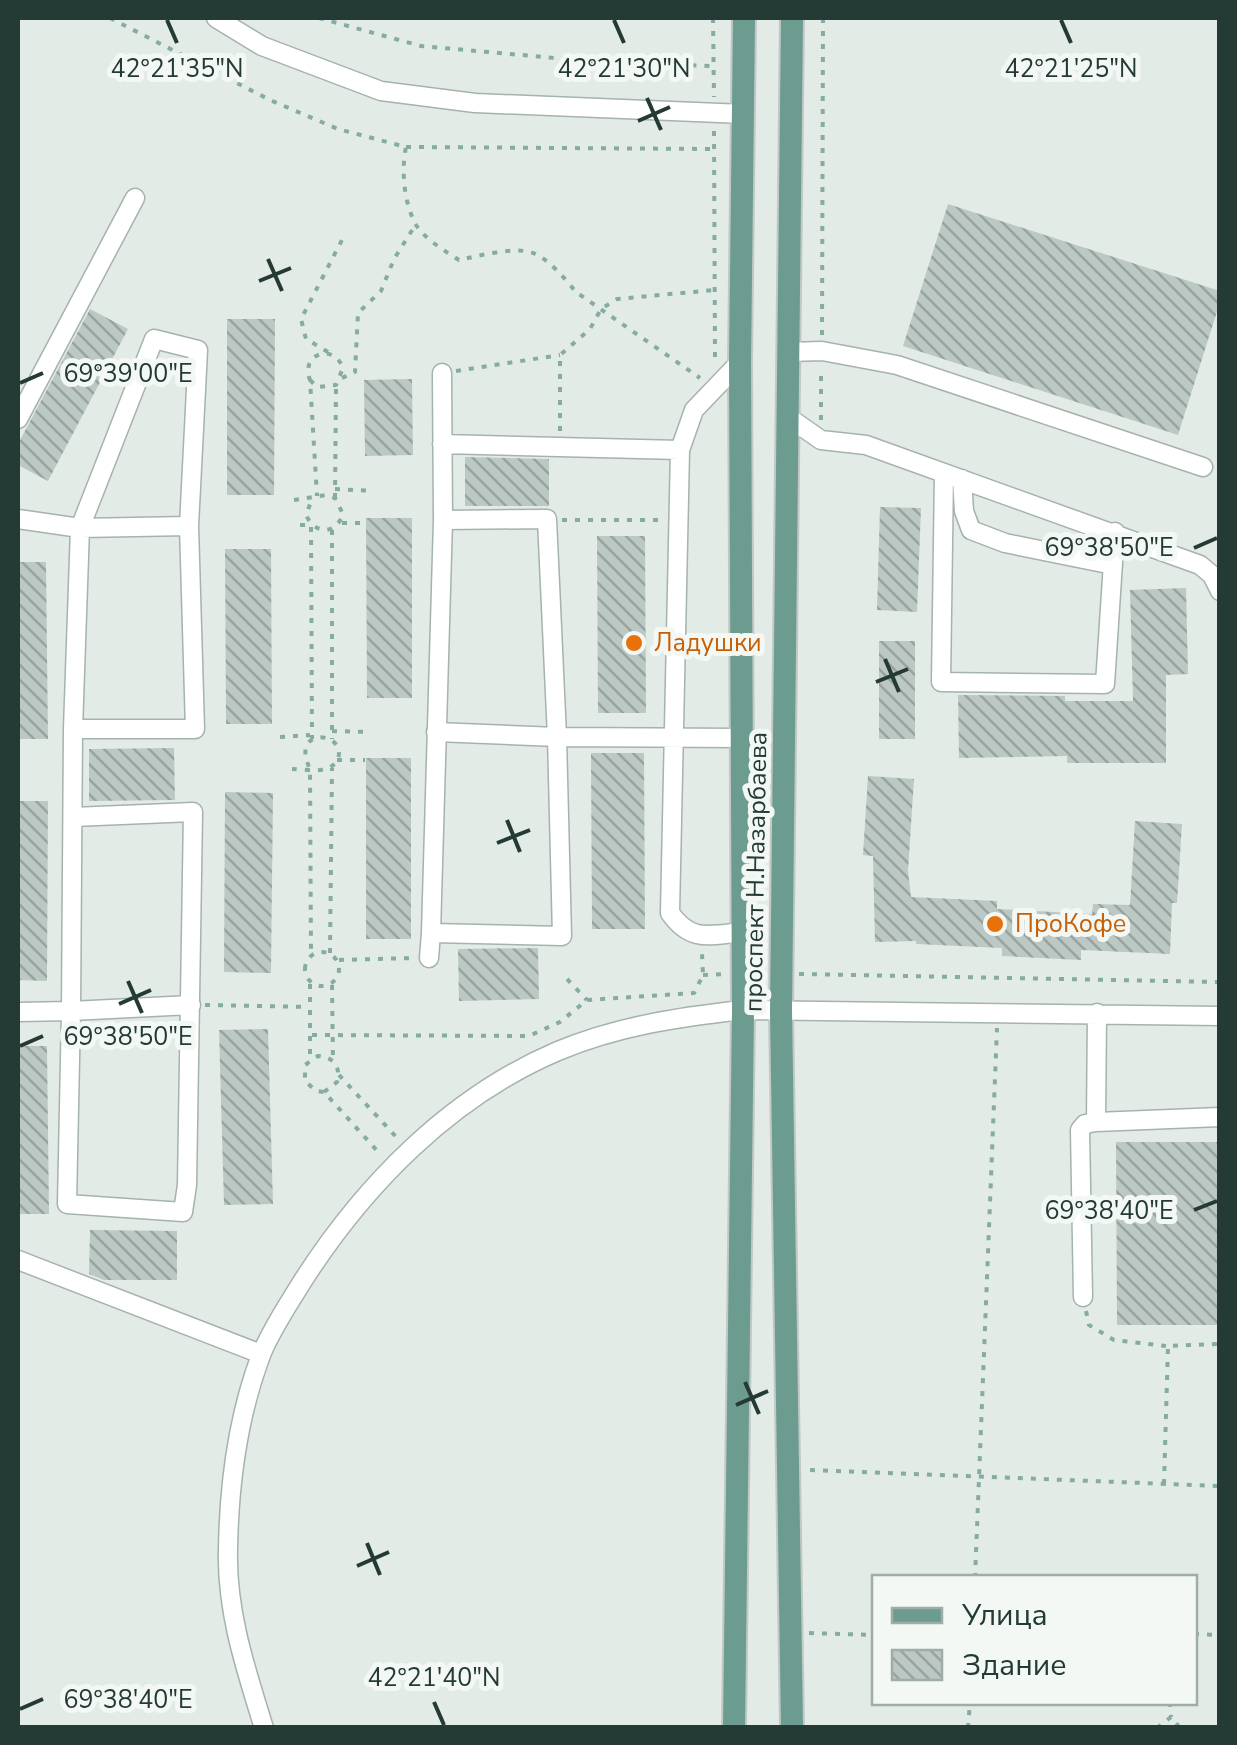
<svg xmlns="http://www.w3.org/2000/svg" width="1237" height="1745" font-family="'Nunito Sans',sans-serif">
  <style>
    .building { fill: url(#building-back-hatch) }
    .lines { fill: none; stroke-linecap: round; stroke-linejoin: round }
    .minor-casing { stroke: #a6b2ae; stroke-width: 21 }
    .major-casing { stroke: #c2c8c6; stroke-width: 26 }
    .path { stroke: #86aba0; stroke-width: 4; stroke-dasharray: 5 8; stroke-linecap: butt }
    .minor { stroke: #fff; stroke-width: 18 }
    .major { stroke: #6c9c90; stroke-width: 22 }
    .ticks { fill: none; stroke: #243a35; stroke-width: 4 }
    .food-dot { fill: #e8710a; stroke: #f3f8f5; stroke-width: 4 }
    .labels { text-anchor: middle; dominant-baseline: central; stroke-width: 10; stroke-linejoin: round; paint-order: stroke }
    .food-label { font-size: 25px; fill: #c56008; stroke: #f3f8f5; text-anchor: start }
    .street-label { font-size: 25px; fill: #243a35; stroke: #f3f8f5 }
    .ticks-label { font-size: 25px; text-anchor: middle; fill: #243a35; stroke: #f3f8f5; stroke-width: 10; stroke-linejoin: round; paint-order: stroke }
  </style>
  <defs>
    <pattern id="building-back-hatch" width="6" height="6" patternUnits="userSpaceOnUse" patternTransform="scale(2.5)"><rect width="6" height="6" fill="#bbc8c3"/><path d="M-1 5l2 2M0 0l6 6M5-1l2 2" fill="none" stroke="#98a39f"/></pattern>
  </defs>
  <rect width="100%" height="100%" fill="#e3ebe7"/>
  <path class="building" d="M948,204L1220,291V302L1178,435L903,346Z
    M90,309L128,329L48,481L18,465V444Z
    M227,319H275L274,495H227Z
    M412,379L413,455L365,456L364,380Z
    M465,457L549,459V506H465Z
    M880,507L921,508L917,612L877,610Z
    M366,518H412V698H367Z
    M597,536H645L646,713H598Z
    M225,549H271L272,724H226Z
    M18,562H46L48,739H18Z
    M1186,588L1188,674L1166,675V763H1067V756L959,758L958,695L1065,696V701H1133L1130,590Z
    M879,641H915V739H879Z
    M174,748L175,800L89,801V749Z
    M591,753H644L645,929H592Z
    M366,758H411V939H366Z
    M868,776L914,779L908,871L911,897L997,901V909L1092,914L1093,904L1130,905L1135,821L1182,824L1177,903H1172L1170,954L1081,950V960L1002,956V948L916,944V941L875,942L873,856L863,855Z
    M225,792L273,793L271,973L224,972Z
    M18,801H48L47,981L18,980Z
    M538,948L539,999L459,1001L458,949Z
    M268,1029L273,1204L224,1205L219,1030Z
    M18,1046H47L49,1214H18Z
    M1116,1142H1220V1325H1117Z
    M90,1230L177,1231V1280H104L89,1274Z"/>
  <g class="lines">
    <defs>
      <path id="minor" d="M216,18L262,46L381,91L475,103L744,114
        M154,339L198,350L189,526L195,729H73L80,528Z
        M788,352L822,351L897,365L1203,467
        M740,362L694,410L680,450L670,913C691,943 710,935 743,932
        M442,373L443,520
        M788,417L821,440L866,445L1200,565L1212,575L1220,591
        M18,419L135,198
        M442,444L680,450
        M944,473L941,682L1105,684L1115,532
        M962,479L964,511L971,530L1005,543L1113,565
        M18,519L80,528L189,526
        M73,729L71,1011L191,1005
        M436,732L557,737L547,519L443,520L431,933L562,936L557,737L743,738
        M429,958L431,933
        M18,1012L71,1011L67,1204L183,1212L187,1185L193,812L73,817
        M1097,1013L1096,1122L1220,1117
        M18,1260L261,1354
        M1083,1297L1080,1130L1085,1124L1096,1122
        M264,1728C246,1670 226,1611 228,1549C229,1485 238,1416 261,1355C271,1330 288,1305 302,1282C364,1185 450,1097 558,1051C618,1026 679,1017 743,1010L1220,1016"/>
      <path id="major" d="M792,18L781,1010L792,1728
        M734,1728L743,1010L740,362L744,18"/>
    </defs>
    <use href="#minor" class="minor-casing"/>
    <use href="#major" class="major-casing"/>
    <path class="path" d="M110,18L270,100L338,129L406,147C401,171 404,203 416,225C426,240 445,251 459,260C478,256 515,246 533,253C549,259 565,279 576,292L700,378
      M319,18L421,46L611,63L713,66
      M713,18L714,97
      M714,131L715,362
      M406,147L714,149
      M822,335L823,18
      M328,352L306,339L301,319L342,240
      M456,371L560,355
      M342,378L355,372L358,313L381,291L394,259L416,224
      M310,380L317,387L336,385L343,368C333,342 300,354 310,380L317,496
      M821,420V369
      M560,431V355L590,329L601,309L617,299L714,290
      M335,489L374,491
      M335,498L336,387
      M294,500L326,495L335,498L343,514C336,535 315,535 306,515L312,499
      M562,520H663
      M342,523H362
      M300,525H311L312,739
      M332,530V739
      M332,731L368,732
      M280,737L310,735
      M337,760H365
      M292,769C302,769 315,772 325,769C330,768 335,765 338,759C347,731 289,726 310,769L311,955
      M305 969a17 17 0 1 1 34 0a17 17 0 1 1-34 0Z
      M330,953L332,768
      M339,960L414,958
      M799,974L1220,982
      M703,975L724,974
      M567,979L587,1000
      M310,984V1059
      M332,985L333,1060
      M205,1005L309,1007
      M312,1035L529,1036L560,1022L587,1000L694,993L703,975L702,953
      M339,1075L399,1140
      M324,1092L337,1082C341,1067 334,1057 318,1056L305,1065V1081L316,1091L324,1092L381,1155
      M1086,1311L1089,1325L1114,1340L1166,1346
      M810,1470L1220,1486
      M1164,1484L1168,1346L1220,1344
      M975,1578L997,1028
      M809,1633L874,1635
      M1194,1634L1220,1635
      M1170,1702L1171,1717
      M968,1728L970,1702
      M1157,1728L1171,1717L1180,1728"/>
    <use href="#minor" class="minor"/>
    <use href="#major" class="major"/>
  </g>
  <path class="ticks" d="M167,20L177,43M614,20L624,43M1061,20L1071,43M647,98L661,130M638,121L670,107M268,259L282,291M259,281L291,268M20,383L43,373M1194,548L1217,538M885,659L899,692M876,682L908,669M507,820L520,852M497,843L530,830M128,981L142,1013M119,1004L151,990M20,1046L43,1036M1194,1210L1217,1201M745,1382L759,1414M736,1405L768,1391M367,1543L380,1575M357,1566L389,1552M434,1702L444,1725M20,1709L43,1699"/>
  <g class="food-dot">
    <circle cx="634" cy="643" r="10"/>
    <circle cx="995" cy="924" r="10"/>
  </g>
  <g class="labels">
    <g class="food-label">
      <text x="654" y="643">Ладушки</text>
      <text x="1015" y="924">ПроКофе</text>
    </g>
    <g class="street-label">
      <text transform="translate(756 872) rotate(-89)">проспект Н.Назарбаева</text>
    </g>
  </g>
  <g class="ticks-label">
    <text x="177" y="77">42°21'35"N</text>
    <text x="624" y="77">42°21'30"N</text>
    <text x="1071" y="77">42°21'25"N</text>
    <text x="128" y="382">69°39'00"E</text>
    <text x="1109" y="556">69°38'50"E</text>
    <text x="128" y="1045">69°38'50"E</text>
    <text x="1109" y="1219">69°38'40"E</text>
    <text x="434" y="1686">42°21'40"N</text>
    <text x="128" y="1708">69°38'40"E</text>
  </g>
  <rect width="1237" height="1745" fill="none" stroke="#243a35" stroke-width="40"/>
  <rect x="872" y="1575" width="325" height="130" fill="#f3f8f5" stroke="#a0aca8" stroke-width="2.5"/>
  <rect x="892" y="1608" width="50" height="15" fill="#6c9c90" stroke="#a0aca8" stroke-width="2.5"/>
  <text x="962" y="1625" font-size="30" fill="#243a35">Улица</text>
  <rect x="892" y="1650" width="50" height="30" fill="url(#building-back-hatch)" stroke="#a0aca8" stroke-width="2.5"/>
  <text x="962" y="1675" font-size="30" fill="#243a35">Здание</text>
</svg>
